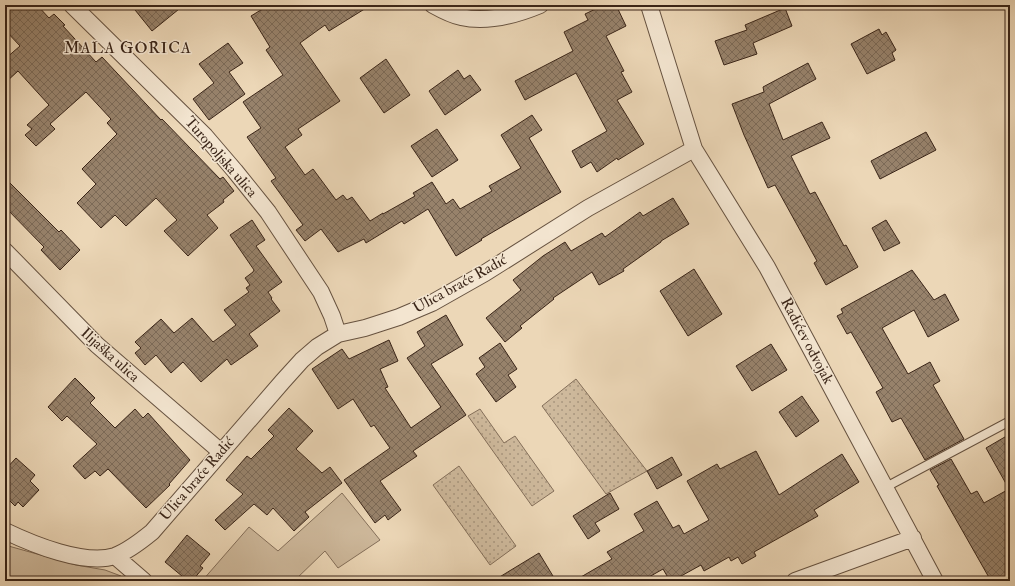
<svg xmlns="http://www.w3.org/2000/svg" width="1015" height="586" font-family="'IM FELL Double Pica',serif">
  <style>
    .grass { fill: #ceb99c; stroke: #846f5a }
    .park { fill: url(#park-dots); stroke: #846f5a }
    .building { fill: url(#building-cross-hatch); stroke: #3a2518 }
    .lines { fill: none; stroke-linecap: round; stroke-linejoin: round }
    .service-casing { stroke: #665240; stroke-width: 10 }
    .minor-casing { stroke: #665240; stroke-width: 18 }
    .service { stroke: #f3e5d0; stroke-width: 8 }
    .minor { stroke: #f3e5d0; stroke-width: 16 }
    .labels { text-anchor: middle; dominant-baseline: central; stroke-width: 3; stroke-linejoin: round; paint-order: stroke }
    .street-label { font-size: 15px; fill: #3a2518; stroke: #f3e5d0 }
    .neighbourhood-label { font-size: 16px; letter-spacing: 1px; fill: #3a2518; stroke: #f3e5d0 }
  </style>
  <defs>
    <pattern id="park-dots" width="8" height="8" patternUnits="userSpaceOnUse"><rect width="8" height="8" fill="#ceb99c"/><path d="M2 2h.1M6 6h.1" fill="none" stroke="#a8967e" stroke-width="1.8" stroke-linecap="round"/></pattern>
    <pattern id="building-cross-hatch" width="8" height="8" patternUnits="userSpaceOnUse"><rect width="8" height="8" fill="#97826b"/><path d="M0 0l8 8M0 8l8-8" fill="none" stroke="#7c6a57"/></pattern>
  </defs>
  <rect width="100%" height="100%" fill="#ecd7b7"/>
  <filter id="stains"><feTurbulence type="fractalNoise" baseFrequency=".005" numOctaves="4"/><feColorMatrix values="0 0 0 0 .2 0 0 0 0 .09 0 0 0 0 .02 0 0 0 .5 -.17"/></filter>
  <radialGradient id="worn" r=".72"><stop offset=".6" stop-color="#630" stop-opacity="0"/><stop offset="1" stop-color="#630" stop-opacity=".3"/></radialGradient>
  <path class="grass" d="M342,493L380,540L338,568L325,551L294,581H202L249,527L278,551Z
    M5,545L76,565L105,570L121,576L122,581H5Z"/>
  <path class="park" d="M576,379L647,471L606,494L542,406Z
    M480,409L504,443L515,436L554,491L532,506L468,416Z
    M459,466L516,546L490,565L433,485Z"/>
  <path class="building" d="M12,5H37L49,18L54,14L65,25L63,26L96,62L102,57L161,120L162,119L220,179L223,177L234,191L223,200L224,202L207,215L218,228L188,256L164,231L177,220L156,198L126,226L115,215L101,228L77,203L96,184L82,169L117,134L107,123L111,119L86,92L50,124L55,129L36,146L25,135L32,129L27,125L49,105L18,71L5,83V59L20,46L5,30V12Z
    M131,5H184L152,31Z
    M269,5H371L329,31L325,25L300,43L340,101L298,129L302,135L285,147L305,175L313,169L336,200L343,195L347,200L352,197L370,221L383,213V214L415,196L413,193L432,182L446,204L453,199L460,209L492,191L489,186L521,168L501,135L532,115L542,130L529,138L561,192L481,239L482,240L456,256L428,209L404,224L402,221L366,243L364,239L338,252L321,229L305,241L296,230L303,225L271,181L276,178L247,137L261,128L243,102L283,75L266,50L270,47L251,16Z
    M604,5H616L626,26L606,36L624,71L621,72L632,92L617,100L644,144L618,160L617,158L597,172L591,162L581,168L572,151L607,131L576,73L525,100L515,81L573,51L564,32L588,20L585,14Z
    M785,8L792,26L753,43L757,54L724,65L715,41L747,30L745,25Z
    M879,29L882,35L886,32L896,50L892,53L895,60L867,74L851,44Z
    M228,43L243,63L229,72L245,94L209,120L193,99L214,83L199,64Z
    M386,59L410,95L384,113L360,78Z
    M808,63L816,79L769,104L783,140L822,122L830,138L791,156L810,194L815,192L844,246L846,245L858,267L826,285L814,263L817,261L775,185L768,188L744,135L732,104L764,92L763,87Z
    M458,70L464,79L470,75L481,90L445,115L429,91Z
    M437,129L458,160L432,177L411,146Z
    M926,132L936,150L880,179L871,161Z
    M5,178L59,232L61,230L80,250L60,270L41,250L44,247L5,207Z
    M673,198L689,224L661,241V242L623,269L624,271L599,285L592,272L553,298L554,299L520,326L522,328L505,342L486,318L521,290L513,280L543,256L565,242L571,251L602,233L605,237L640,212L643,216Z
    M252,220L265,240L256,246L282,282L268,292L272,298L271,299L280,311L249,334L258,346L231,365L227,359L201,382L183,362L171,373L156,355L145,365L135,353L141,348L135,342L161,319L174,333L192,318L213,342L236,325L224,310L249,292L246,288L250,285L245,278L253,272L254,270L230,235Z
    M886,220L900,243L884,251L872,228Z
    M694,269L722,314L688,336L660,291Z
    M912,270L934,300L945,294L959,320L928,337L914,310L882,328L908,374L930,362L940,381L933,385L964,439L925,460L901,418L892,422L876,392L883,388L851,332L847,334L837,316L843,313L841,309Z
    M446,315L463,345L431,364L466,415L413,451L417,456L380,481L401,510L388,520L385,515L375,523L344,480L390,448L374,425L371,427L353,399L338,409L312,369L342,349L349,359L389,340L398,361L380,369L388,387L385,388L411,428L441,407L407,358L425,346L417,332Z
    M500,343L517,369L508,375L516,387L496,402L476,374L485,367L479,358Z
    M771,344L787,370L752,391L736,366Z
    M75,378L95,398L90,403L115,428L135,409L143,418L148,413L190,460L169,484L170,485L146,508L108,469L100,476L95,471L85,479L73,466L97,444L67,416L62,421L48,407Z
    M802,396L819,421L796,437L779,412Z
    M289,408L313,431L296,449L322,473L330,467L342,483L305,512L309,517L294,531L273,508L267,515L254,504L225,530L215,520L243,494L226,480L247,456L251,459L274,436L268,430Z
    M1010,434V581H991L937,486L939,485L930,470L951,459L971,494L977,491L984,503L1009,489L986,448Z
    M756,451L779,495L842,454L859,482L814,510L818,516L754,552L756,556L742,564L738,557L731,561L729,557L704,571L701,565L672,581H670L663,569L642,581H574L612,559L607,552L644,531L634,514L657,501L673,528L679,525L684,534L709,520L687,481L717,464L720,469Z
    M672,457L682,475L657,489L647,471Z
    M16,458L35,475L30,481L39,490L23,507L18,502L15,506L5,496V470Z
    M610,493L619,509L595,523L600,531L588,539L573,516Z
    M187,535L210,554L200,566L203,568L192,581H188L165,562Z
    M539,553L556,581H493Z"/>
  <g class="lines">
    <defs>
      <path id="service" d="M886,487L1010,421"/>
      <path id="minor" d="M72,5L205,136L235,171L268,212L321,292L332,316L338,334
        M433,5C442,10 451,15 461,17C487,23 516,15 540,5
        M649,5L694,149L767,267L935,581
        M5,251L97,345L221,452
        M5,531C32,544 85,566 115,556C128,551 141,541 152,532L283,381L302,360L317,347L338,334L365,328L399,317L432,303L485,273L588,208L694,149
        M115,556L144,581
        M795,581L913,538"/>
    </defs>
    <use href="#service" class="service-casing"/>
    <use href="#minor" class="minor-casing"/>
    <use href="#service" class="service"/>
    <use href="#minor" class="minor"/>
  </g>
  <g class="labels">
    <g class="street-label">
      <text transform="translate(221 157) rotate(49)">Turopoljska ulica</text>
      <text transform="translate(460 284) rotate(-29)">Ulica braće Radić</text>
      <text transform="translate(807 341) rotate(62)">Radićev odvojak</text>
      <text transform="translate(110 355) rotate(42)">Ilijaška ulica</text>
      <text transform="translate(197 479) rotate(-49)">Ulica braće Radić</text>
    </g>
    <g class="neighbourhood-label">
      <text x="128" y="48">MALA GORICA</text>
    </g>
  </g>
  <rect width="1015" height="586" fill="none" stroke="#ecd7b7" stroke-width="20"/>
  <rect x="6" y="6" width="1003" height="574" fill="none" stroke="#3a2518" stroke-width="2"/>
  <rect x="10" y="10" width="995" height="566" fill="none" stroke="#3a2518"/>
  <rect width="100%" height="100%" filter="url(#stains)"/>
  <rect width="100%" height="100%" fill="url(#worn)"/>
</svg>
